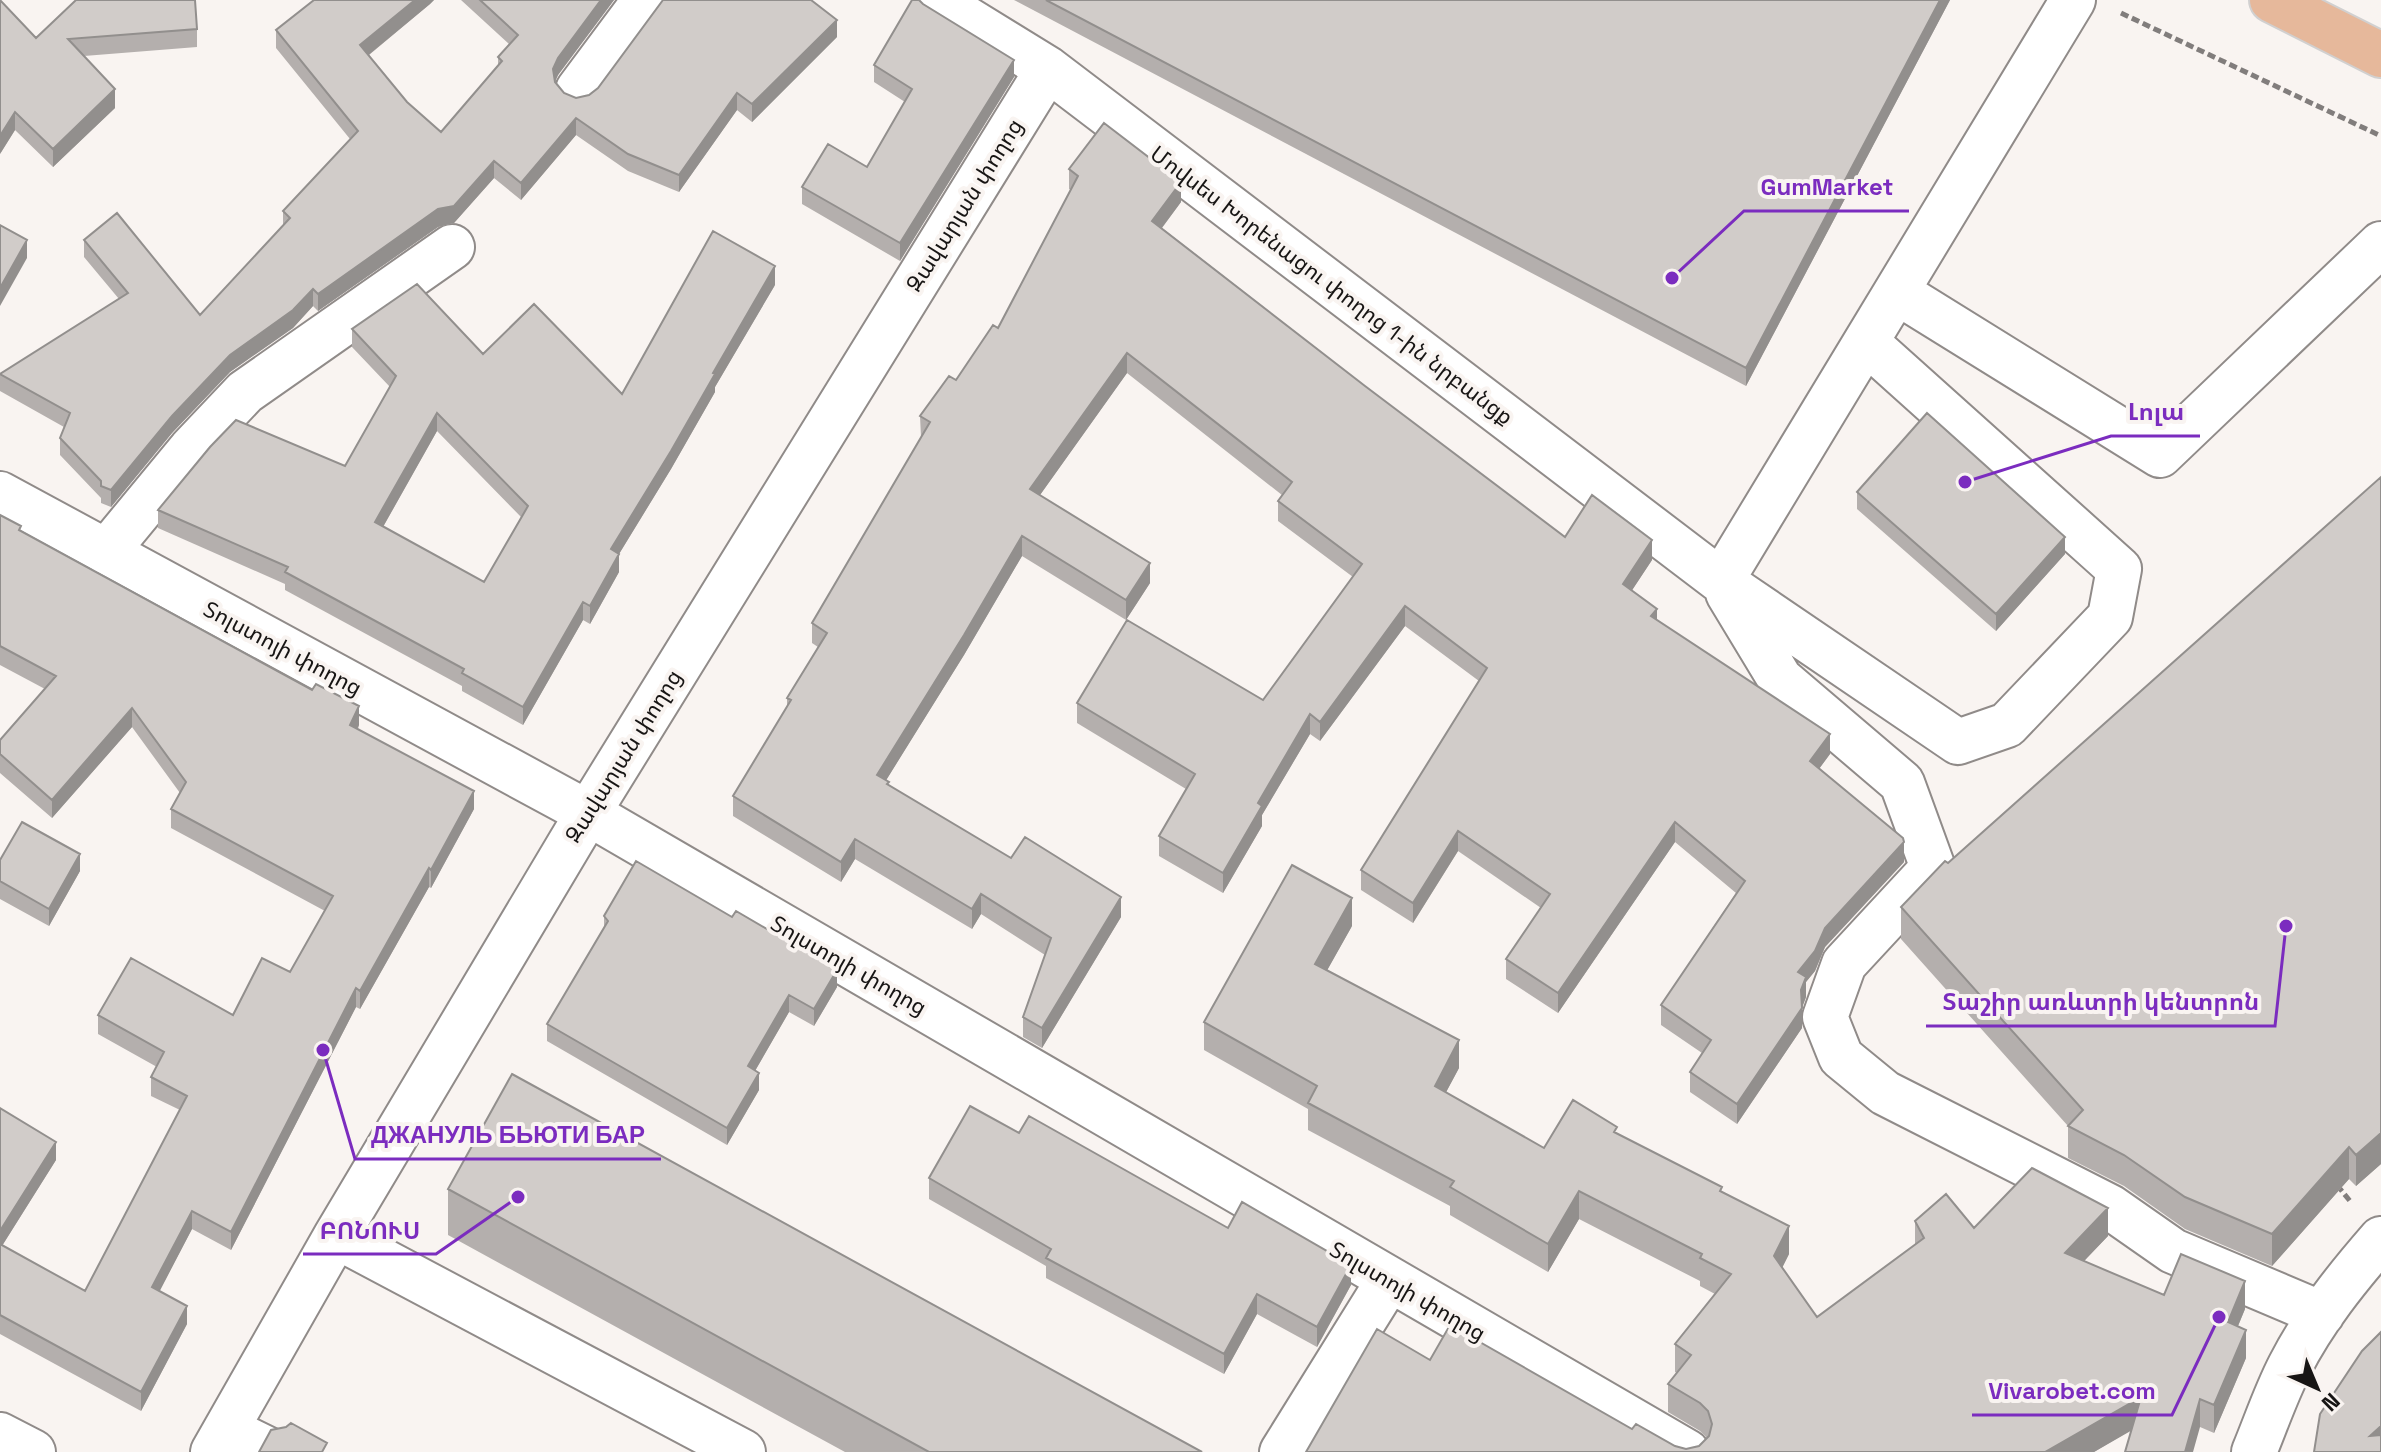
<svg xmlns="http://www.w3.org/2000/svg" width="2381" height="1452" font-family="'Space Grotesk','Noto Sans Armenian',sans-serif">
  <style>
    .lines { fill: none; stroke-linecap: round; stroke-linejoin: round }
    .minor-casing { stroke: #908b89; stroke-width: 48 }
    .major-casing { stroke: #d1d0d0; stroke-width: 48 }
    .path { stroke: #817d7c; stroke-width: 5; stroke-dasharray: 8 4; stroke-linecap: butt }
    .minor { stroke: #fff; stroke-width: 44 }
    .major { stroke: #e6b89b; stroke-width: 44 }
    .wall { fill: #b4afad; fill-rule: evenodd }
    .shaded-wall { fill: #928f8d }
    .building { fill: #d1ccc9; stroke: #928f8d; stroke-width: 2; fill-rule: evenodd }
    .labels { text-anchor: middle; dominant-baseline: central; stroke-width: 8; stroke-linejoin: round; paint-order: stroke }
    .street-label { font-size: 22px; fill: #171514; stroke: #f9f4f1 }
    .leader { fill: none; stroke: #7b2cbf; stroke-width: 3 }
    .callout-dot { fill: #7b2cbf; stroke: #f9f4f1; stroke-width: 3 }
    .callout-label { font-size: 24px; text-anchor: middle; font-weight: bold; fill: #7b2cbf; stroke: #f9f4f1; stroke-width: 8; stroke-linejoin: round; paint-order: stroke }
  </style>
  <rect width="100%" height="100%" fill="#f9f4f1"/>
  <g class="lines">
    <defs>
      <path id="minor" d="M936,0L1048,69L1721,581L1958,742L2007,725L2110,617L2119,569L1866,342
        M578,90L645,0
        M1897,292L2160,455L2381,244
        M0,494L588,813L1687,1452
        M106,552L191,449L245,392L452,247
        M1721,581L2073,0
        M1728,593L1780,679L1902,783L1933,868L1844,964L1825,1017L1841,1057L1885,1093L2110,1207L2173,1251L2322,1314
        M336,1236L743,1452
        M226,1429L273,1452
        M0,1435L33,1452
        M213,1452L336,1236L588,813L1048,69
        M1282,1452L1389,1280
        M2254,1452C2266,1423 2276,1393 2290,1366C2314,1319 2347,1278 2381,1239"/>
      <path id="major" d="M2272,0L2381,55"/>
    </defs>
    <use href="#minor" class="minor-casing"/>
    <use href="#major" class="major-casing"/>
    <path class="path" d="M2121,13L2381,136
      M2337,1185L2350,1201"/>
    <use href="#minor" class="minor"/>
    <use href="#major" class="major"/>
  </g>
  <path class="wall" d="M314,0H434L430,4L369,55L407,102L441,132L498,65V57L509,44L461,0H614L558,75L555,82L564,93L576,98L837,37L752,122L737,110L679,192L628,171L576,135L521,200L494,178L454,223L438,227L318,311L313,306L293,328L230,372L172,433L111,507L101,503V498L60,455V438L64,427L0,391V374L119,299L84,257V240L200,315L283,226V211L350,139L276,48V30Z
    M1014,0H1950L1746,386Z
    M923,4L1014,77L900,261L802,204V187L867,167L905,102L874,82V65Z
    M197,29V47L84,56L115,108L53,167L15,130L0,154L36,38Z
    M1069,169L1181,202L1162,228L1365,386L1565,537L1652,560L1632,590L1657,620L1830,754L1819,769L1904,862L1825,947L1815,971L1806,982V997L1802,1007V1028L1737,1124L1690,1092V1072L1702,1053L1661,1025V1005L1736,893L1675,842L1558,1013L1506,979V959L1541,908L1458,851L1413,923L1361,890V870L1479,681L1405,626L1320,741L1310,734L1262,815V826L1223,893L1159,856V836L1186,789L1077,723V703L1263,700L1353,577L1278,521V501L1282,495L1127,373L1040,495L1150,583L1126,620L1022,556L964,655L886,780L889,785L1011,858L1121,917L1042,1048L1023,1037V1017L1045,955L981,914L972,929L855,859L841,882L733,816V796L787,707V698L818,647L812,643V623L921,437L920,416L956,380L998,328L1071,190L1069,189Z
    M775,285L715,387V392L671,469L619,554V572L590,624L583,620L523,725L462,691V686L285,590V584L158,528V510L345,466L390,387L352,347V329L483,354L622,394ZM437,431L522,518L484,582L383,527Z
    M2381,477V1164L2356,1186L2349,1179L2272,1266L2185,1229L2124,1186L2068,1158V1126L1901,939V907L1948,863Z
    M1857,492L2065,554L1996,631L1857,509Z
    M0,515L21,532L359,725L358,729L474,809L431,888L429,887L360,1009L356,1007L231,1250L192,1229L159,1291L187,1324L141,1411L0,1334V1108L56,1160L2,1246L85,1291L180,1110L151,1096V1077L157,1067L98,1034V1015H233L290,972L325,911L171,828V809L180,793L132,727L52,818L0,773V740L45,689L0,665Z
    M0,860L80,871L49,926L0,899Z
    M604,916L732,917L837,987L814,1026L789,1012L755,1071L759,1090L727,1145L547,1041V1024L604,927Z
    M1352,926L1327,970L1459,1068L1446,1092L1544,1148L1617,1133L1722,1192L1789,1254L1782,1268L1817,1317L1915,1245V1221L1974,1228L2108,1236L2084,1261L2164,1295L2245,1309L2238,1326L2246,1358L2214,1433L2200,1427L2131,1430L2094,1452H1306L1430,1360L1632,1429L1675,1446L1686,1449L1699,1446L1707,1438L1700,1431L1668,1412V1384L1677,1373L1675,1372V1344L1715,1294L1700,1286V1281L1579,1219L1548,1272L1450,1215V1206L1308,1130V1109L1204,1050V1022Z
    M1019,1133L1228,1228L1351,1285L1317,1347L1257,1314L1224,1374L1046,1278V1266L929,1199V1178Z
    M448,1189L1202,1452H845L448,1235Z"/>
  <path class="shaded-wall" d="M415,0H434L430,4L360,62V45Z
    M601,0H614L558,75L553,86V69L558,58Z
    M1940,0H1950L1746,386V368Z
    M837,20V37L752,122V104Z
    M1014,60V77L900,261V243Z
    M115,89V108L53,167V149Z
    M737,93V110L679,192V175Z
    M15,112V130L0,154V136Z
    M576,118V135L521,200V183Z
    M494,161V178L454,223L438,227L318,311V294Z
    M1181,182V202L1152,241V221Z
    M27,240V258L0,306V288Z
    M775,266V285L715,387V392L671,469L619,554V572L590,624V606L611,549Z
    M313,289V306L293,328L230,372L172,433L111,507V490L172,416L230,355Z
    M1127,353V373L1030,509V489Z
    M437,413V431L375,541V522Z
    M1022,536V556L964,655L877,795V775Z
    M2065,537V554L1996,631V614Z
    M1652,540V560L1623,604V584Z
    M1150,563V583L1126,620V600Z
    M583,602V620L523,725V707Z
    M1405,606V626L1320,741V722Z
    M1657,609V629L1651,616Z
    M359,706V725L350,743V725Z
    M132,708V727L52,818V800Z
    M1310,714V734L1262,815V826L1223,893V873L1258,803Z
    M1830,734V754L1810,781V761Z
    M474,791V809L431,888V870Z
    M1675,822V842L1558,1013V993Z
    M1458,831V851L1413,923V903Z
    M855,839V859L841,882V862Z
    M1904,842V862L1825,947L1815,971L1806,982V997L1802,1008V1028L1737,1124V1104L1798,972L1825,928Z
    M80,854V871L49,926V909Z
    M429,868V887L360,1009V991Z
    M981,894V914L972,929V909Z
    M1121,897V917L1042,1048V1028Z
    M1352,898V926L1315,992V964Z
    M837,970V987L814,1026V1009Z
    M356,988V1007L231,1250V1232Z
    M789,995V1012L748,1083V1066Z
    M1459,1040V1068L1435,1113V1086Z
    M759,1073V1090L727,1145V1128Z
    M2381,1133V1164L2356,1186V1155Z
    M56,1142V1160L0,1249V1231Z
    M2349,1147V1179L2272,1266V1234Z
    M1579,1191V1219L1548,1272V1244Z
    M2108,1208V1236L2065,1281V1253Z
    M192,1211V1229L152,1306V1287Z
    M1789,1226V1254L1774,1284V1256Z
    M1351,1265V1285L1317,1347V1327Z
    M2245,1281V1309L2228,1350V1322Z
    M1257,1294V1314L1224,1374V1354Z
    M187,1306V1324L141,1411V1392Z
    M2246,1330V1358L2214,1433V1405Z
    M2141,1397V1425L2094,1452H2045Z
    M2200,1399V1427L2193,1452H2185Z
    M2381,1426V1452L2370,1436Z"/>
  <path class="building" d="M0,0L36,38L76,0H195L197,29L68,39L115,89L53,149L15,112L0,136Z
    M314,0H415L360,45L407,102L441,132L502,61L498,57L518,35L480,0H601L558,58L553,69L555,82L564,93L576,98L589,95L598,88L663,0H811L837,20L752,104L737,93L679,175L628,154L576,118L521,183L494,161L454,206L438,209L318,294L313,289L293,310L230,355L172,416L111,490L101,486V481L60,438L70,413L0,374L128,293L84,240L117,213L200,315L290,218L283,211L358,131L276,30Z
    M912,0H919L923,4L1014,60L900,243L802,187L828,144L867,167L912,89L874,65Z
    M1046,0H1940L1746,368Z
    M1104,123L1181,182L1152,221L1365,386L1565,537L1592,495L1652,540L1623,584L1657,609L1651,616L1830,734L1810,761L1903,838L1904,842L1825,928L1815,951L1798,972L1806,977L1801,990L1802,1008L1737,1104L1690,1072L1711,1040L1661,1005L1745,881L1675,822L1558,993L1506,959L1550,894L1458,831L1413,903L1361,870L1487,668L1405,606L1320,722L1310,714L1258,803L1262,806L1223,873L1159,836L1195,774L1077,703L1127,620L1263,700L1362,564L1278,501L1292,482L1127,353L1030,489L1150,563L1126,600L1022,536L964,635L877,775L889,782L887,784L1011,858L1025,837L1121,897L1042,1028L1023,1017L1051,938L981,894L972,909L855,839L841,862L733,796L791,700L787,698L827,633L812,623L930,422L920,416L949,376L956,380L993,325L998,328L1078,176L1069,169Z
    M0,225L27,240L0,288Z
    M713,231L775,266L713,373L715,374L671,451L611,549L619,554L590,606L583,602L523,707L462,673L464,669L285,572L288,567L158,510L210,447L236,420L345,466L396,376L352,329L417,284L483,354L534,304L622,394ZM437,413L528,506L484,582L375,522Z
    M1927,413L2065,537L1996,614L1857,492Z
    M2381,477V1133L2356,1155L2349,1147L2272,1234L2185,1197L2124,1155L2068,1126L2083,1110L1901,907L1945,861L1948,863Z
    M0,515L21,526L19,530L312,690L316,684L359,706L350,725L474,791L431,870L429,868L360,991L356,988L231,1232L192,1211L152,1287L187,1306L141,1392L0,1315V1244L85,1291L187,1096L151,1077L164,1052L98,1015L131,958L233,1015L262,958L290,972L333,896L171,809L186,782L132,708L52,800L0,754V740L56,676L0,646Z
    M22,822L80,854L49,909L0,881V860Z
    M636,861L732,917L736,911L837,970L814,1009L789,995L748,1066L759,1073L727,1128L547,1024L608,921L604,916Z
    M1292,865L1352,898L1315,964L1459,1040L1435,1086L1544,1148L1573,1100L1617,1127L1614,1132L1722,1187L1720,1191L1789,1226L1774,1256L1817,1317L1924,1238L1915,1221L1946,1194L1974,1228L2032,1168L2108,1208L2065,1253L2164,1295L2181,1254L2245,1281L2228,1322L2246,1330L2214,1405L2200,1399L2185,1452H2125L2141,1397L2045,1452H1306L1377,1329L1430,1360L1450,1325L1632,1429L1636,1424L1675,1446L1686,1449L1699,1446L1709,1436L1712,1424L1708,1411L1700,1403L1668,1384L1691,1355L1675,1344L1731,1274L1700,1258L1702,1254L1579,1191L1548,1244L1450,1187L1454,1181L1308,1103L1317,1086L1204,1022Z
    M512,1074L1202,1452H929L448,1189Z
    M970,1106L1019,1133L1029,1116L1228,1228L1242,1202L1351,1265L1317,1327L1257,1294L1224,1354L1046,1258L1051,1249L929,1178Z
    M0,1108L56,1142L0,1231Z
    M2381,1332V1426L2370,1436L2381,1435V1452H2314L2320,1414L2362,1351Z
    M291,1423L327,1443L322,1452H259L271,1430L286,1427Z"/>
  <g class="labels">
    <g class="street-label">
      <text transform="translate(964 205) rotate(-58)">Զավարյան փողոց</text>
      <text transform="translate(1332 285) rotate(37)">Մովսես Խորենացու փողոց 1-ին նրբանցք</text>
      <text transform="translate(283 648) rotate(28)">Տոլստոյի փողոց</text>
      <text transform="translate(623 756) rotate(-58)">Զավարյան փողոց</text>
      <text transform="translate(849 965) rotate(30)">Տոլստոյի փողոց</text>
      <text transform="translate(1408 1291) rotate(30)">Տոլստոյի փողոց</text>
    </g>
  </g>
  <path class="leader" d="M1672 278L1744 211H1909M1965 482L2111 436H2200M2286 926L2275 1026H1926M323 1050L355 1159H661M518 1197L436 1254H303M2219 1317L2172 1415H1972"/>
  <g class="callout-dot">
    <circle cx="1672" cy="278" r="8"/>
    <circle cx="1965" cy="482" r="8"/>
    <circle cx="2286" cy="926" r="8"/>
    <circle cx="323" cy="1050" r="8"/>
    <circle cx="518" cy="1197" r="8"/>
    <circle cx="2219" cy="1317" r="8"/>
  </g>
  <g class="callout-label">
    <text x="1827" y="195">GumMarket</text>
    <text x="2156" y="420">Լոլա</text>
    <text x="2101" y="1010">Տաշիր առևտրի կենտրոն</text>
    <text x="508" y="1143">ДЖАНУЛЬ БЬЮТИ БАР</text>
    <text x="370" y="1239">ԲՈՆՈՒՍ</text>
    <text x="2072" y="1399">Vivarobet.com</text>
  </g>
  <g transform="translate(2317 1388) rotate(136)" stroke="#f9f4f1" stroke-width="6" paint-order="stroke">
  <path d="M0-6L14 30L0 20L-14 30Z" fill="#171514"/>
  <text y="-12" font-size="22" font-weight="bold" text-anchor="middle" fill="#171514">N</text>
  </g>
</svg>
